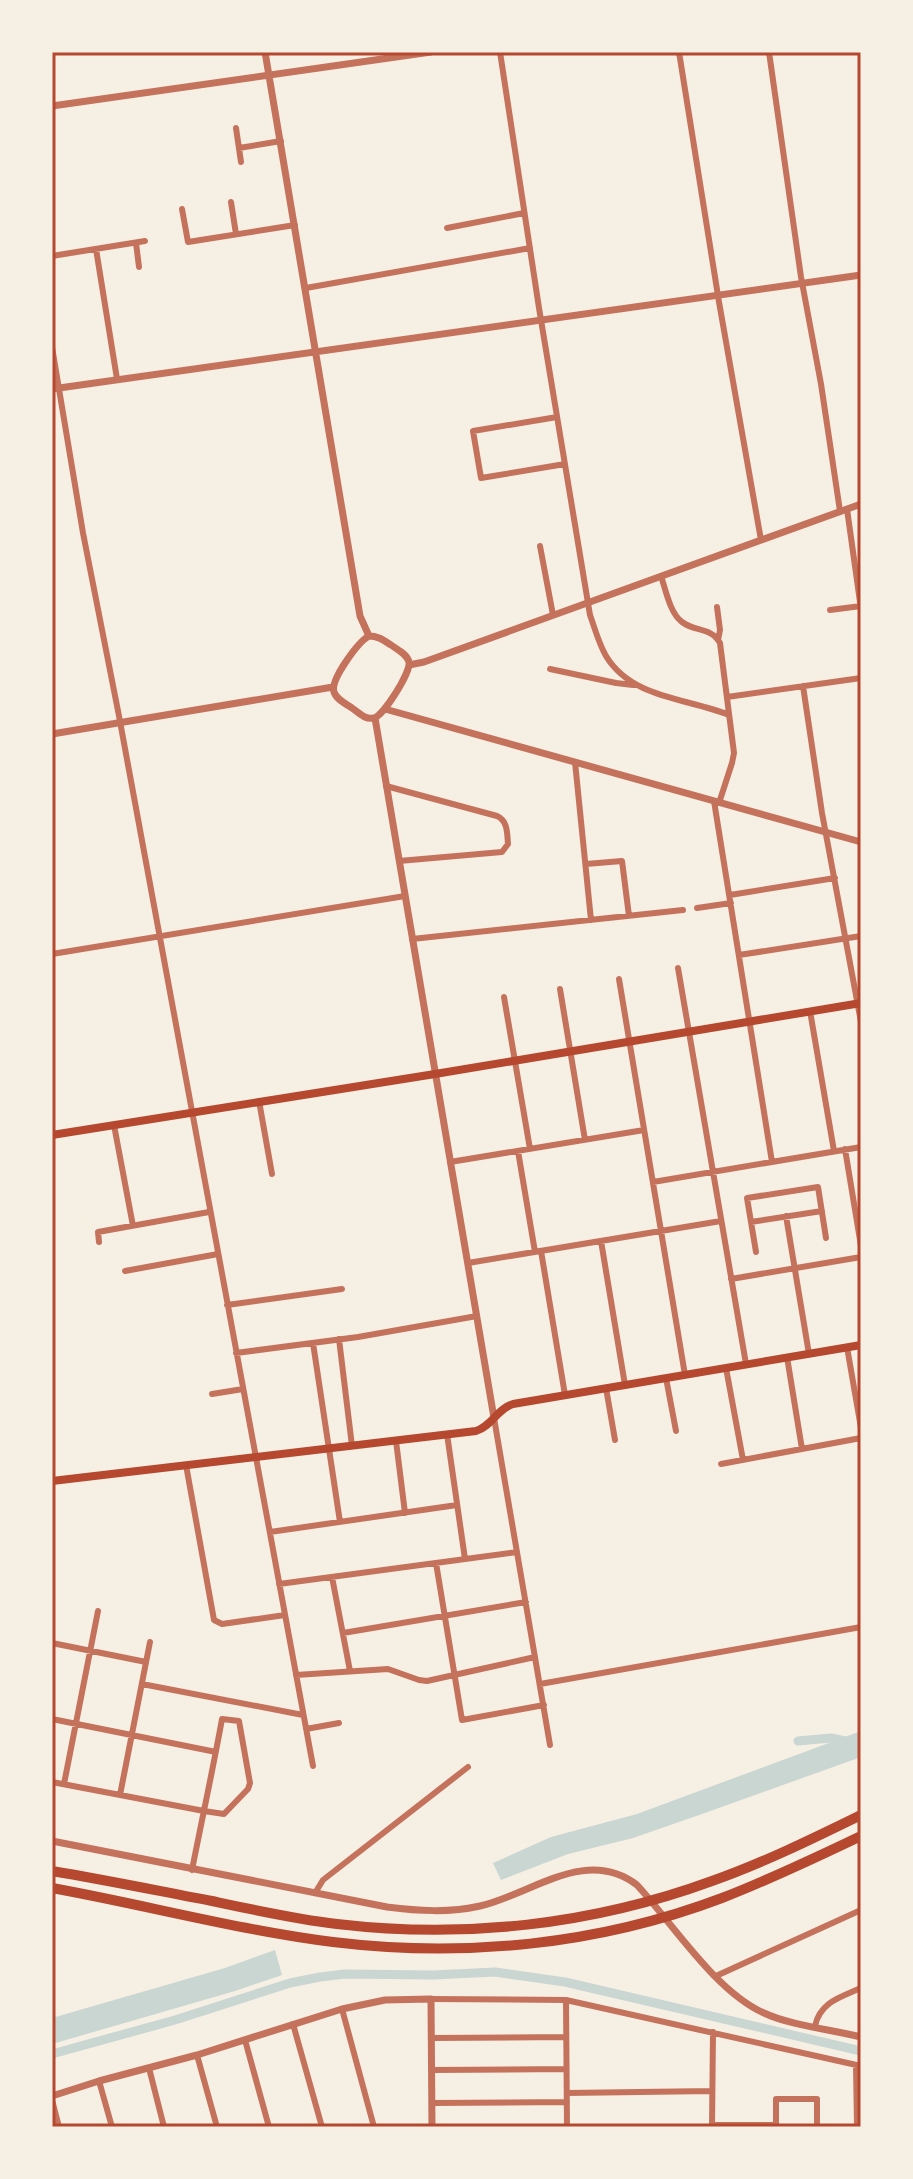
<svg xmlns="http://www.w3.org/2000/svg" width="913" height="2179" font-family="'Source Serif 4',serif">
  <style>
    .water { fill: #c9d6d2 }
    .lines { fill: none; stroke-linecap: round; stroke-linejoin: round }
    .canal { stroke: #c9d6d2; stroke-width: 9 }
    .minor { stroke: #c5725c; stroke-width: 6 }
    .tertiary { stroke: #c5725c; stroke-width: 7 }
    .secondary { stroke: #b5482f; stroke-width: 8 }
    .motorway { stroke: #b5482f; stroke-width: 10 }
    .neatline { fill: none; stroke: #b5482f; stroke-width: 3 }
  </style>
  <rect width="100%" height="100%" fill="#f6efe4"/>
  <path class="water" d="M861,1731V1757L702,1814L633,1838L568,1854L501,1880L493,1863L551,1837L637,1814Z
    M275,1950L282,1975L235,1991L52,2044V2018L225,1968Z"/>
  <g class="lines">
    <path class="canal" d="M798,1741L831,1738L850,1742
      M52,2054L175,2020L290,1983L320,1977L345,1974L433,1975L495,1972L565,1982L861,2051"/>
    <path class="minor" d="M500,52L539,308L590,615C595,629 599,644 606,656C632,699 688,698 729,715
      M679,52L719,302L761,540
      M769,52L801,277L821,384L840,511
      M236,128L241,162
      M239,148L281,141
      M231,202L236,234
      M182,209L188,242L295,225
      M447,228L524,213
      M136,243L139,267
      M96,249L117,379
      M52,256L145,241
      M306,288L530,248
      M52,347L83,533L119,716L313,1766
      M557,417L473,431L481,478L565,464
      M847,509L861,609
      M540,546L553,615
      M661,576C666,591 670,613 682,622C695,632 711,627 720,643L734,753L732,763L719,803
      M717,607L720,630L718,640
      M830,610L861,606
      M550,669L616,683L633,685
      M803,686L822,813L861,1022
      M727,697L861,678
      M575,762L591,920
      M386,786L497,816C508,821 507,833 508,844L502,852L399,861
      M714,801L772,1162
      M586,864L622,861L629,916
      M730,895L835,878
      M697,908L731,903
      M412,939L683,910
      M52,954L405,896
      M739,955L861,936
      M678,968L746,1364
      M619,979L685,1375
      M560,989L585,1140
      M504,997L530,1149
      M810,1011L834,1151
      M259,1101L272,1174
      M114,1125L133,1226
      M845,1149L861,1246
      M518,1151L535,1252
      M450,1162L644,1130
      M653,1182L861,1147
      M786,1216L809,1354
      M751,1222L822,1211
      M601,1241L625,1385
      M99,1242L98,1232L209,1212
      M541,1251L565,1395
      M756,1252L747,1198L818,1187L826,1238
      M468,1263L721,1221
      M125,1271L218,1254
      M731,1279L861,1257
      M227,1305L342,1289
      M339,1339L352,1446
      M313,1343L340,1522
      M847,1347L861,1428
      M236,1353L358,1337L477,1316
      M787,1357L802,1449
      M726,1368L743,1460
      M666,1378L676,1431
      M606,1388L615,1440
      M212,1394L243,1389
      M494,1418L550,1745
      M447,1434L465,1559
      M396,1441L405,1513
      M721,1464L861,1438
      M186,1465L214,1620L222,1624L285,1615
      M270,1532L457,1505
      M436,1563L462,1720L544,1705
      M332,1577L350,1671
      M279,1584L517,1552
      M343,1633L526,1602
      M52,1643L146,1662
      M296,1675L388,1669L419,1680L427,1681L535,1657
      M142,1684L303,1715
      M540,1684L861,1627
      M52,1719L216,1752
      M306,1729L339,1723
      M52,1782L204,1811L224,1814L248,1789L250,1783L239,1721L222,1719C213,1769 202,1819 192,1870
      M64,1784L98,1611
      M120,1795L150,1642
      M315,1893L323,1880L468,1767
      M716,1976L861,1910
      M431,1999L566,2000L861,2066
      M566,2000L567,2127
      M342,2009L374,2127
      M293,2024L322,2127
      M815,2026C820,2002 841,1997 861,1988
      M431,2038L566,2037
      M245,2040L269,2127
      M197,2055L217,2127
      M856,2065L857,2127
      M149,2068L164,2127
      M432,2070L566,2069
      M99,2081L112,2127
      M567,2093L712,2091
      M52,2100L59,2127
      M432,2103L567,2102
      M712,2125H776
      M712,2127L713,2032
      M776,2127V2099H817V2127"/>
    <path class="tertiary" d="M265,52L360,616L369,636
      M52,106L431,52
      M52,389L861,275
      M369,636C378,636 383,640 391,645C398,650 407,654 409,662C411,672 384,715 374,718C365,720 359,713 352,708C346,704 336,699 334,692C330,680 358,642 369,636Z
      M409,665L424,662L861,504
      M385,709L861,842
      M375,718L494,1418
      M52,734L333,687
      M52,1841L387,1907C418,1911 449,1913 480,1906C532,1894 586,1846 637,1885C673,1924 716,1992 764,2013C789,2025 833,2030 861,2037
      M52,2096L99,2081L197,2055L342,2009L385,2000L431,1999L432,2127"/>
    <path class="secondary" d="M52,1135L435,1074L861,1003
      M52,1481L476,1431C492,1426 497,1409 513,1404L861,1345"/>
    <path class="motorway" d="M52,1871C106,1880 159,1891 212,1901C254,1910 295,1919 337,1924C464,1939 592,1925 712,1881C763,1863 812,1839 861,1815
      M52,1888C146,1905 238,1930 333,1942C464,1958 598,1945 722,1898C769,1880 815,1858 861,1836"/>
  </g>
  <rect width="913" height="2179" fill="none" stroke="#f6efe4" stroke-width="108"/>
  <rect x="54" y="54" width="805" height="2071" class="neatline"/>
</svg>
